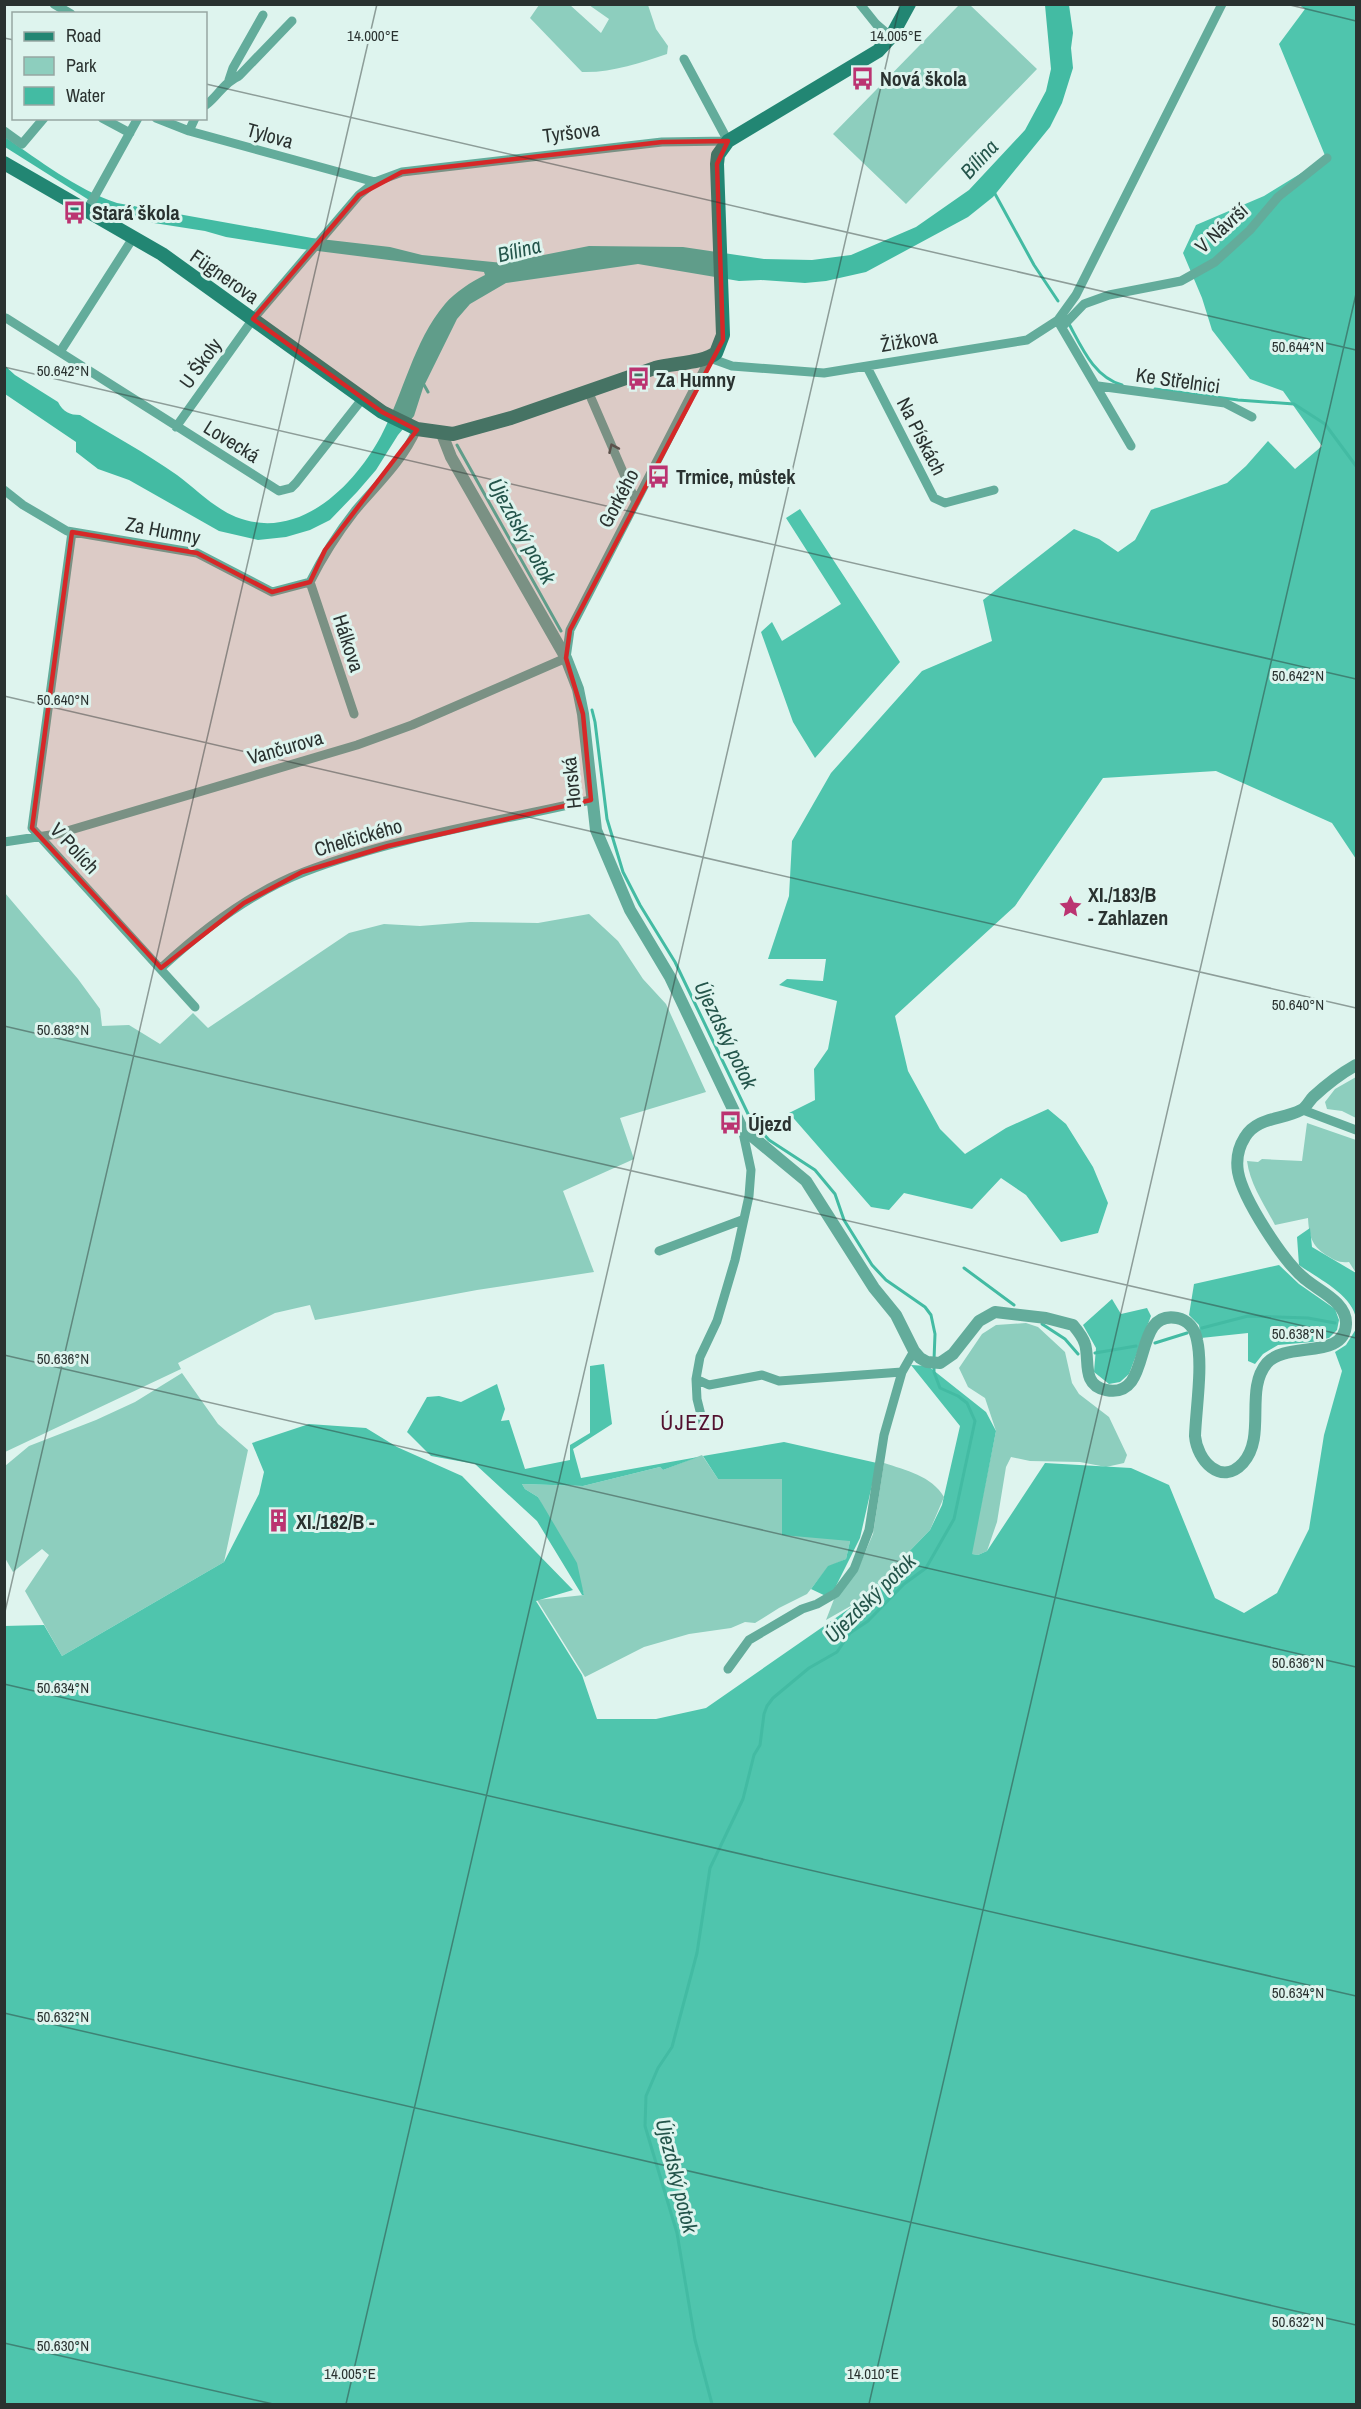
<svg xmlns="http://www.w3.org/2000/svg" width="1361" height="2409" font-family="'Archivo Narrow',sans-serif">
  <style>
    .green { fill: #8dcebe }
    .forest { fill: #4fc5ad }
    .water { fill: #43bba3 }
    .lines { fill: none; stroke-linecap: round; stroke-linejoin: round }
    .stream { stroke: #43bba3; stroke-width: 3 }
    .minor { stroke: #63ac9b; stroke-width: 9 }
    .tertiary { stroke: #63ac9b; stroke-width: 12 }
    .secondary { stroke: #228673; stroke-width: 14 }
    .oneway { stroke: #3e5d55 }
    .marked { fill: #d62828; fill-opacity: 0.2; stroke: #d62828; stroke-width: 4.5; stroke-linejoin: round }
    .ticks { fill: none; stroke: #2a3230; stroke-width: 1.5; stroke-opacity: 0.45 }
    .labels { text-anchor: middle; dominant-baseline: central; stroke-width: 6; stroke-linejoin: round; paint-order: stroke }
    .poi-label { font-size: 20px; font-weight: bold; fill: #2a3230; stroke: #def4ee; text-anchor: start }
    .street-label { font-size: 20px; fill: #2a3230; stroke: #def4ee }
    .water-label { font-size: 21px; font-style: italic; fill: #24554b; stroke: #def4ee }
    .quarter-label { font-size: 22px; letter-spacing: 1.5px; fill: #53112f; stroke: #def4ee }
    .ticks-label { font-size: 15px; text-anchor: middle; fill: #2a3230; stroke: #def4ee; stroke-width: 6; stroke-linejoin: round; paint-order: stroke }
  </style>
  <rect width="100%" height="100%" fill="#def4ee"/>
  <path class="green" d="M539,5H570L601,33L609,19L589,5H648L656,29L668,46L667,54C640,63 611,73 582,72L530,18Z
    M959,5H970L1037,69L906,204L833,134Z
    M5,893L78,979L100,1009L102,1026L129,1025L160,1044L193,1013L208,1028L349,933L384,924L420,926L470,922L538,923L589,914L618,941L643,979L666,1004L706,1092L620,1118L634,1159L563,1191L594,1272L477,1290L315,1320L310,1305L275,1313L178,1363L181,1369L5,1452Z
    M1356,1077V1118L1342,1111L1327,1109L1325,1102L1335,1089Z
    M1307,1123L1356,1140V1273L1349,1262C1338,1263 1335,1260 1326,1255C1311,1245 1309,1235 1308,1218L1275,1225C1264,1204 1250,1184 1247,1161L1258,1162L1262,1159L1302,1161Z
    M1026,1323L1038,1327L1065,1352L1072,1383L1079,1394L1109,1417L1127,1455L1124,1463L1106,1467L1080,1462L1030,1461L1011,1457L1006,1467L997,1522L987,1551L978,1555L971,1554L996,1431L985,1398L968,1387L959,1368L982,1334L996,1325Z
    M182,1373L218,1424L248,1450L224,1562L62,1656L25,1591L49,1555L42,1549L13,1572L5,1558V1466L29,1446L96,1420L135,1402Z
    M702,1455L718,1479H782L850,1541L846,1559L828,1567L807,1594L779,1608L755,1623L745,1622L731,1628L689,1634L644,1647L585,1677L537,1600L584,1595L580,1582L538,1497L525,1489L522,1484L583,1486L660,1467L663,1470Z
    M884,1463C905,1470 932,1476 944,1497L930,1530L863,1599L826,1620L836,1594L860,1564L873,1534Z"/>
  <path class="forest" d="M1299,5H1356V859L1332,823L1216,771L1103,778L1015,906L895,1016L908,1071L940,1129L965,1154L1006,1128L1048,1109L1066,1124L1093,1167L1108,1203L1098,1233L1061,1242L1026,1195L1001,1178L972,1209L904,1193L889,1210L871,1207L789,1113L815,1100L814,1069L828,1049L837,1001L779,985L787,979L823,981L826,959H768L789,896L792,841L831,773L922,671L992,641L983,600L1074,529L1099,539L1118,552L1135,540L1151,510L1227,483L1246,466L1268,441L1295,469L1322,446L1283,391L1250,379L1212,330L1202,298L1183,253L1196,225L1264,196L1326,158L1279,44L1305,9Z
    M800,509L900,662L815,758L793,722L761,632L772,622L782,641L841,604L786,518Z
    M1310,1228L1312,1247L1356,1273V1319C1353,1295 1317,1278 1299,1265L1297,1237Z
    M1279,1265L1299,1284L1335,1309L1339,1320L1337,1330L1329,1338L1312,1342L1278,1345L1263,1354L1255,1364L1248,1361V1333L1201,1338L1199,1325L1189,1315L1194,1284Z
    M1112,1299L1121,1314L1147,1308L1151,1316L1129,1374L1120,1382L1109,1384L1094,1372L1096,1348L1083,1325Z
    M1356,1329V2404H5L4,1626L44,1625L62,1656L224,1562L259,1494L264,1472L252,1443L309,1424L366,1428L397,1447L462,1476L573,1590L536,1601L582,1675L597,1719H656L706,1708L863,1599L930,1530L942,1505L960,1426L911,1365L928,1366L986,1412L996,1431L972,1554L978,1555L987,1551L1045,1463L1131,1468L1169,1485L1215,1598L1244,1613L1277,1593L1309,1529L1324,1435L1342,1371L1335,1352L1346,1345Z
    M604,1364L612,1424L573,1449L581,1478L698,1457L663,1470L660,1467L583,1486L522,1484L525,1489L538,1497L577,1563L584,1595H582L537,1521L475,1464L431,1456L407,1432L427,1397L439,1396L461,1402L497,1384L505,1409L501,1421L509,1420L525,1469L570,1460V1445L590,1433V1366Z
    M784,1442L877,1463L860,1538L830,1598L811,1589L828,1566L846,1559L850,1541L782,1535V1479H718L703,1456Z"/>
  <path class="water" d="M1045,5H1069L1073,33L1071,48L1073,68L1062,103L1050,127L993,197L968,217L866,272L826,281L805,283L761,280L739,281L638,264L506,283L470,304L457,319L423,388L414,416L398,435L376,470L357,492L330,520L310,530L286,537L258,540L219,531L129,480L98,469L76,452V442L5,394L4,365L15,375L58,402C63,412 70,415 80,415C112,435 146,453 177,475C196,489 214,508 236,517C299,542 354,486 381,436C404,393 413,342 445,304C455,292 471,282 485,275L484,272L302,249L226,237L205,231L154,223L108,212L5,147V137C40,161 76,189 117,203L312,238L390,247L422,255L503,263L589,246L683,247L764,259L812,260L851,255L916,227L969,190L1025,130L1046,91L1051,69Z"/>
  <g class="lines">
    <path class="stream" d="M994,192L1034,265L1058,301
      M1069,324C1082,348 1094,377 1122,385
      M423,383L428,392
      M1155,389L1238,400L1294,404L1325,424L1356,466
      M457,445L561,631
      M592,710L595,722L607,819L623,872L640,905L675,962L751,1120L769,1140L815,1170L835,1194L844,1220L872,1265L886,1280L925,1307L931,1315L935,1334L934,1360
      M964,1268L1014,1305
      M1042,1324L1065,1339L1078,1354
      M1202,1328L1248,1316L1308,1318L1335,1323
      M1155,1343L1187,1333
      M1095,1353L1136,1346
      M712,2404L695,2340L677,2233L645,2126L646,2096L658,2068L672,2047L697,1953L710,1868L743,1799L754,1755L760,1745L764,1714L767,1706L773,1698L809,1668L837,1652L850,1633L868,1621L904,1584L926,1568L954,1519L975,1421L967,1403L958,1396L940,1388L934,1372V1367"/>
    <path class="minor" d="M54,4L71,14
      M860,4L876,24L891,37
      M229,80L233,68L263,15
      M206,105C218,96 224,82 239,76L292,21
      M102,118L130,133
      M156,118L189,131L375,182
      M4,131L22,144L44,118
      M189,131L195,118
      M86,212L138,118
      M6,318L279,491L291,488L296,483L363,398
      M1059,323L1131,446
      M1062,327L1084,304L1109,295L1181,281L1215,262L1250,230L1278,197L1327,158
      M60,352L133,238
      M867,367L934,498L945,503L994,490
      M1098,386L1225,403L1252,417
      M588,391L636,502
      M176,427L253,319L359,195L375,182L402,172L662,142L728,141L684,59
      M4,490L23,505L67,531L197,553L272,592L310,582C323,556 337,534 355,511C377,485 403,461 417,429
      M72,532L32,828L195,1007
      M310,582L354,714
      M4,842L57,834L357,745L412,725L566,658L570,630L710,358L732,366L824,373L1027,340L1058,320L1076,295L1222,4
      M161,968C201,931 252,892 304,872C392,838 498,821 591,800
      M1303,1110L1356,1130
      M659,1251L742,1220
      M696,1379L709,1385L762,1375L779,1381L902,1372
      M704,1427L697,1399L696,1379L700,1357L717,1321L735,1260L749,1196L751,1170L742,1128
      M728,1669L749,1640L802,1609L817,1604L836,1593L854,1569L869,1530L884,1435L902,1372L914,1351"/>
    <path class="tertiary" d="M442,434L451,457L566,658L578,689L583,714L596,830L630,910L670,977L742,1128L806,1181L874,1288L896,1315L914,1351L920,1358L927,1362L940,1363L953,1354L979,1321L995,1312L1046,1318L1073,1325C1078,1331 1083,1337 1085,1344C1090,1360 1081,1385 1106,1390C1155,1400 1130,1309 1177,1318C1188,1320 1195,1329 1197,1340C1203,1366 1196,1408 1195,1436C1197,1460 1221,1487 1243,1463C1267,1436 1244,1390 1267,1363C1286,1341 1345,1360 1346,1324C1347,1302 1319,1291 1305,1279C1283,1261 1243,1199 1238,1172C1236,1160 1238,1148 1245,1137C1257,1117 1282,1120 1301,1110C1306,1108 1309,1101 1313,1097C1327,1084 1340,1074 1356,1065"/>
    <path class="secondary" d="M4,163L162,254L382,412L417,429L453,434L511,418L655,368C673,363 704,363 716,353L723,335L717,164L718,155L728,141L878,51L891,37L909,4"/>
  </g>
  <defs><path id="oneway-chevron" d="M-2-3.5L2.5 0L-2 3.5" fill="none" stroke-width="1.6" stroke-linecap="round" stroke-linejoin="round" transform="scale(1.5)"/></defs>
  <use class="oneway" href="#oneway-chevron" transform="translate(613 448) rotate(-114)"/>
  <path class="marked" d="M728,141L717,164L723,340L570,630L566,658L583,714L591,800L388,846L302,872L244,903L161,968L32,828L72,532L197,553L272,592L310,582L325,550L417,430L382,412L253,319L359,195L402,172L662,142Z"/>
  <path class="ticks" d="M1286,4L1356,21M4,38L14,40M206,84L1356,350M4,367L1356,679M4,696L1356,1008M4,1026L1356,1338M4,1355L1356,1667M4,1616L377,4M4,1684L1356,1996M4,2013L1356,2325M4,2343L273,2404M346,2404L900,4M869,2404L1356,294"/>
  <defs>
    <symbol id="bus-bare" viewBox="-9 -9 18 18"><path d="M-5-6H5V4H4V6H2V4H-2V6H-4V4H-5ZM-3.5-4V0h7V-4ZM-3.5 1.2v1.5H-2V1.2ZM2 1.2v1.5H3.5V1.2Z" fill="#bb3371" stroke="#def4ee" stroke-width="2.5" paint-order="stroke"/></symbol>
    <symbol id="sight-bare" viewBox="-9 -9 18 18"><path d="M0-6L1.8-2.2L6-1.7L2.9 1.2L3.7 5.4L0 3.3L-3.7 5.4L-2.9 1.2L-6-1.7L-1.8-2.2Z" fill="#bb3371" stroke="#def4ee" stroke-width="2.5" paint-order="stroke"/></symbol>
    <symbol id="building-bare" viewBox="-9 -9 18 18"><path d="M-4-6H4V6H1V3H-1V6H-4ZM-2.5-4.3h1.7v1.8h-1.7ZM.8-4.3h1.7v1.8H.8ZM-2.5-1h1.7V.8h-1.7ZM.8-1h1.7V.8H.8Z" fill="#bb3371" stroke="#def4ee" stroke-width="2.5" paint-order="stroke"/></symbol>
  </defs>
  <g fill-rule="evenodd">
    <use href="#bus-bare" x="846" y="62" width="33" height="33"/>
    <use href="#bus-bare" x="58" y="196" width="33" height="33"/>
    <use href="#bus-bare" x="622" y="362" width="33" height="33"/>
    <use href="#bus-bare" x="642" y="460" width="33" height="33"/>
    <use href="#sight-bare" x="1054" y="890" width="33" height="33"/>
    <use href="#bus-bare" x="714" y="1106" width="33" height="33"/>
    <use href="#building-bare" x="262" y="1504" width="33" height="33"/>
  </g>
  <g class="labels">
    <g class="poi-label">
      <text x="880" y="78">Nová škola</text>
      <text x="92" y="212">Stará škola</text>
      <text x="656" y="379">Za Humny</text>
      <text x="676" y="476">Trmice, můstek</text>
      <text x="1088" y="894">XI./183/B<tspan x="1088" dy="23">- Zahlazen</tspan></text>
      <text x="748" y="1123">Újezd</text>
      <text x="296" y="1521">XI./182/B -</text>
    </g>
    <g class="street-label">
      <text transform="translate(571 132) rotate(-7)">Tyršova</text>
      <text transform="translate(270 135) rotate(16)">Tylova</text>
      <text transform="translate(1221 228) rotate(-42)">V Návrší</text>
      <text transform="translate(225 276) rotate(35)">Fügnerova</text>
      <text transform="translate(909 340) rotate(-9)">Žižkova</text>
      <text transform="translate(200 363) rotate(-54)">U Školy</text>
      <text transform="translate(1178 380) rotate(8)">Ke Střelnici</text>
      <text transform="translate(922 436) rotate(63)">Na Pískách</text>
      <text transform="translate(232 441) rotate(32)">Lovecká</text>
      <text transform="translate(618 498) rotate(-62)">Gorkého</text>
      <text transform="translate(163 530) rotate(11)">Za Humny</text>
      <text transform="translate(349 643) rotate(72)">Hálkova</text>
      <text transform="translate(285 747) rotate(-16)">Vančurova</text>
      <text transform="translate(571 783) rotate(-96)">Horská</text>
      <text transform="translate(358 837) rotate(-16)">Chelčického</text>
      <text transform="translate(75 848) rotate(47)">V Polích</text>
    </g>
    <g class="water-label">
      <text transform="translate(979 159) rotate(-47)">Bílina</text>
      <text transform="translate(519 250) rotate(-14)">Bílina</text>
      <text transform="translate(522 531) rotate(61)">Újezdský potok</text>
      <text transform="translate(726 1035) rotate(64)">Újezdský potok</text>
      <text transform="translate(870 1598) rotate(-44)">Újezdský potok</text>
      <text transform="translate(677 2176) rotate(76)">Újezdský potok</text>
    </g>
    <g class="quarter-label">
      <text x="693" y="1422">ÚJEZD</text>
    </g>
  </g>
  <g class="ticks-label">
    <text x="373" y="41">14.000°E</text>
    <text x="896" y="41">14.005°E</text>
    <text x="1298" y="352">50.644°N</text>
    <text x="63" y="376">50.642°N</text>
    <text x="1298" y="681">50.642°N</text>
    <text x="63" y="705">50.640°N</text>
    <text x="1298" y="1010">50.640°N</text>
    <text x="63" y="1035">50.638°N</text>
    <text x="1298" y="1339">50.638°N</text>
    <text x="63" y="1364">50.636°N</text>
    <text x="1298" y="1668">50.636°N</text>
    <text x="63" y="1693">50.634°N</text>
    <text x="1298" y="1998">50.634°N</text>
    <text x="63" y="2022">50.632°N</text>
    <text x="1298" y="2327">50.632°N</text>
    <text x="63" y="2351">50.630°N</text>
    <text x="350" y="2379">14.005°E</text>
    <text x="873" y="2379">14.010°E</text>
  </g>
  <rect width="1361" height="2409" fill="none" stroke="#2a3230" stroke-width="12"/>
  <rect x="12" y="12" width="195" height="108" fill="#def4ee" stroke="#96a6a2" stroke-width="1.5"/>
  <rect x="24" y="32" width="30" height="9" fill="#228673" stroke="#96a6a2" stroke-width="1.5"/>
  <text x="66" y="42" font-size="18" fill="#2a3230">Road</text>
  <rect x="24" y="57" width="30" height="18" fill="#8dcebe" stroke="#96a6a2" stroke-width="1.5"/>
  <text x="66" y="72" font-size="18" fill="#2a3230">Park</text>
  <rect x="24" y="87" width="30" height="18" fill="#43bba3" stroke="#96a6a2" stroke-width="1.5"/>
  <text x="66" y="102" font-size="18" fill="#2a3230">Water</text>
</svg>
